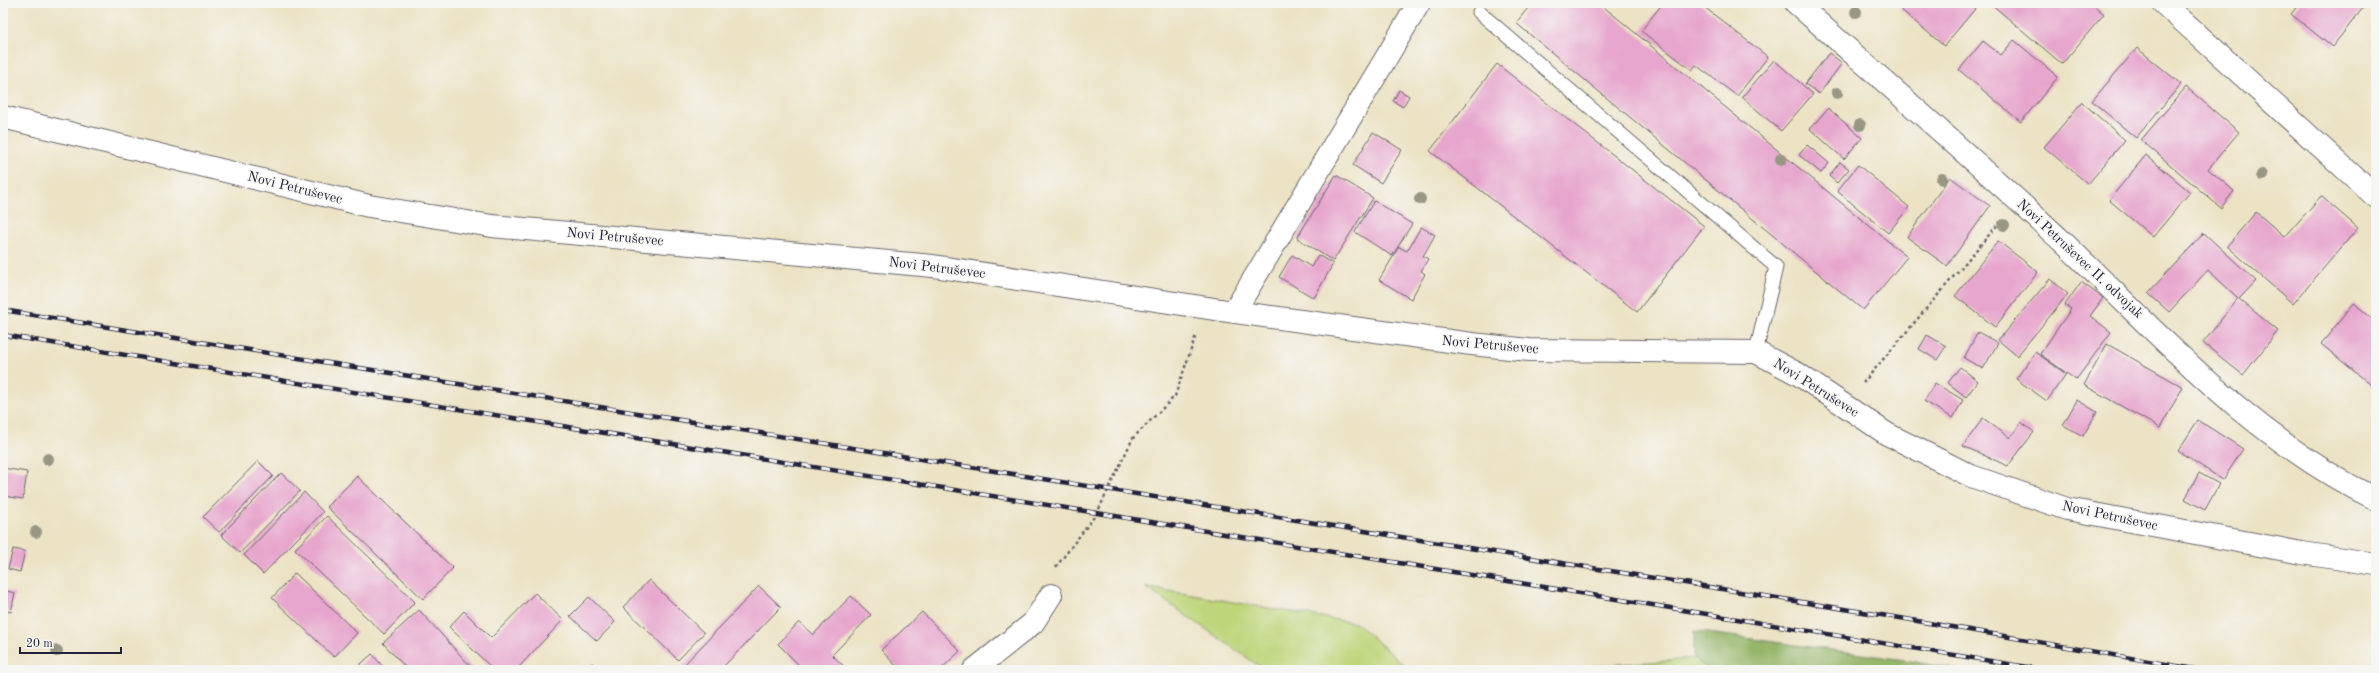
<svg xmlns="http://www.w3.org/2000/svg" width="2379" height="673" font-family="'Old Standard TT',serif">
  <style>
    .green { fill: #bed57a; stroke: #707c5a }
    .forest { fill: #96b66a; stroke: #5c6c52 }
    .building { fill: #e7a6cd }
    .lines { fill: none; stroke-linecap: round; stroke-linejoin: round }
    .lane-casing { stroke: #69666b; stroke-width: 15 }
    .street-casing { stroke: #69666b; stroke-width: 24 }
    .path { stroke: #69666b; stroke-width: 2.5; stroke-dasharray: 3 3; stroke-linecap: butt }
    .lane { stroke: #fff; stroke-width: 13 }
    .street { stroke: #fff; stroke-width: 22 }
    .rail-casing { stroke: #22223b; stroke-width: 4.5 }
    .rail { stroke: #f6f6f2; stroke-width: 3; stroke-dasharray: 9; stroke-linecap: butt }
    .tree { fill: #979784 }
    .labels { text-anchor: middle; dominant-baseline: central; stroke-width: 3; stroke-linejoin: round; paint-order: stroke }
    .street-label { font-size: 14px; fill: #22223b; stroke: #f6f6f2 }
  </style>
  <rect width="100%" height="100%" fill="#f6f6f2"/>
  <filter id="ink" filterUnits="userSpaceOnUse"><feTurbulence type="fractalNoise" baseFrequency=".025" numOctaves="2"/><feDisplacementMap in="SourceGraphic" scale="8" xChannelSelector="R" yChannelSelector="G"/><feConvolveMatrix kernelMatrix="1 2 1 2 8 2 1 2 1" color-interpolation-filters="sRGB"/></filter>
  <filter id="wash" filterUnits="userSpaceOnUse"><feTurbulence type="fractalNoise" baseFrequency=".012" numOctaves="4" result="noise"/><feDisplacementMap in="SourceGraphic" scale="16" xChannelSelector="R" yChannelSelector="G"/><feGaussianBlur stdDeviation="0.9" result="paint"/><feColorMatrix in="noise" values="0 0 0 0 0 0 0 0 0 0 0 0 0 0 0 0 0 1.4 0 .05"/><feComposite in="paint" operator="in"/></filter>
  <g filter="url(#wash)">
    <rect width="100%" height="100%" fill="#ece3c5"/>
    <path class="green" d="M1145,587L1356,623L1410,670H1265Z
      M1694,659L1710,670H1595L1591,666Z"/>
    <path class="forest" d="M1694,631L1905,660L1958,670H1710L1694,659Z"/>
    <g id="blocks">
      <path class="building" d="M1532,3H1599L1907,257L1863,310L1516,23Z
        M1663,3H1699L1768,57L1737,96L1696,65L1692,70L1641,31Z
        M1905,3H1980L1944,46L1900,9Z
        M1990,3H2091L2104,14L2062,64Z
        M2300,3H2367L2332,47L2291,14Z
        M2014,40L2058,77L2021,122L1959,70L1983,41L2001,55Z
        M2137,48L2181,84L2136,138L2092,101Z
        M1829,53L1842,63L1819,94L1805,84Z
        M1774,60L1813,94L1781,131L1742,97Z
        M1497,64L1704,226L1637,312L1430,151Z
        M2186,87L2239,132L2208,169L2234,191L2221,208L2141,140Z
        M1399,90L1409,96L1403,107L1393,101Z
        M2082,102L2125,140L2088,184L2044,147Z
        M1828,108L1862,138L1844,159L1810,129Z
        M1373,132L1402,150L1381,183L1353,165Z
        M1807,145L1829,163L1821,173L1799,155Z
        M2146,155L2190,192L2153,237L2109,200Z
        M1840,162L1849,169L1837,183L1829,176Z
        M1858,165L1909,207L1888,233L1837,191Z
        M1336,175L1373,198L1333,261L1297,238Z
        M1950,177L1990,206L1947,266L1907,237Z
        M2321,196L2358,228L2293,304L2227,246L2256,212L2285,237Z
        M1374,201L1412,224L1392,256L1355,232Z
        M1421,227L1435,235L1423,256L1428,259L1421,271L1425,274L1411,299L1379,280L1399,247L1407,251Z
        M2204,233L2256,281L2239,299L2278,331L2243,375L2203,343L2238,298L2208,270L2169,312L2148,293Z
        M1998,241L2038,272L1995,327L1955,296Z
        M1292,255L1311,267L1318,255L1333,264L1314,298L1279,277Z
        M2050,279L2068,294L2017,356L1998,340Z
        M2081,282L2103,298L2090,316L2111,332L2076,380L2040,354L2071,309L2065,305Z
        M2354,303L2376,322V389L2321,344Z
        M1978,332L1998,343L1983,369L1964,358Z
        M1927,335L1946,346L1937,360L1919,349Z
        M2107,344L2183,387L2160,428L2084,385Z
        M2035,352L2066,374L2047,401L2016,379Z
        M1960,367L1978,381L1966,397L1948,383Z
        M1935,383L1963,400L1953,418L1924,401Z
        M2077,400L2097,412L2083,436L2063,425Z
        M1983,418L2010,438L2021,422L2034,432L2008,466L1963,446Z
        M2198,420L2243,449L2223,480L2178,451Z
        M258,461L273,476L219,532L203,517Z
        M3,468L27,472L23,499L3,496Z
        M281,473L300,491L240,553L221,535Z
        M2199,473L2219,484L2205,510L2185,499Z
        M357,476L453,568L423,599L327,507Z
        M304,492L323,512L263,574L244,555Z
        M327,516L415,602L384,634L295,549Z
        M13,549L25,551L20,572L8,569Z
        M3,554H6L4,565H3Z
        M295,573L357,633L334,657L272,598Z
        M649,580L704,633L678,660L623,607Z
        M759,586L781,607L722,668L724,670H681L680,669Z
        M3,590L15,593L11,612L3,610Z
        M535,593L563,620L516,670H494L449,627L464,611L491,638Z
        M851,596L871,615L832,655L848,670H804L778,644L799,622L813,635Z
        M589,597L615,622L597,641L570,616Z
        M419,610L474,670H408L383,643Z
        M922,612L960,651L940,670H900L881,650Z
        M372,654L386,670H354Z
        M592,663L599,670H585Z"/>
    </g>
  </g>
  <g filter="url(#ink)">
    <use href="#blocks" fill-opacity="0" stroke="#69666b" stroke-width="1"/>
    <g class="lines">
      <defs>
        <path id="lane" d="M1479,12L1776,267L1756,352"/>
        <path id="street" d="M1796,3C1886,83 1977,162 2065,244C2161,336 2255,441 2376,499
          M2163,3L2376,197
          M3,117L369,206L492,226L933,266L1234,312L1472,344L1529,350L1756,352L1798,374L1887,434L1971,476L2067,509L2302,553L2376,564
          M1234,312L1419,3
          M974,670L1033,623L1051,595"/>
      </defs>
      <use href="#lane" class="lane-casing"/>
      <use href="#street" class="street-casing"/>
      <path class="path" d="M1863,383L2000,222
        M1056,567L1097,513L1133,438L1175,396L1196,335"/>
      <use href="#lane" class="lane"/>
      <use href="#street" class="street"/>
      <defs>
        <path id="rail" d="M3,310L1900,618L2200,670
          M3,335L1097,513L2045,670"/>
      </defs>
      <use href="#rail" class="rail-casing"/>
      <use href="#rail" class="rail"/>
    </g>
    <g class="tree">
      <circle cx="1856" cy="12" r="6"/>
      <circle cx="1837" cy="93" r="6"/>
      <circle cx="1860" cy="125" r="6"/>
      <circle cx="1781" cy="159" r="6"/>
      <circle cx="2262" cy="175" r="6"/>
      <circle cx="1942" cy="179" r="6"/>
      <circle cx="1420" cy="199" r="6"/>
      <circle cx="2004" cy="225" r="6"/>
      <circle cx="48" cy="459" r="6"/>
      <circle cx="36" cy="532" r="6"/>
      <circle cx="57" cy="651" r="6"/>
    </g>
  </g>
  <g class="labels">
    <g class="street-label">
      <text transform="translate(295 188) rotate(14)">Novi Petruševec</text>
      <text transform="translate(615 237) rotate(5)">Novi Petruševec</text>
      <text transform="translate(2080 259) rotate(43)">Novi Petruševec II. odvojak</text>
      <text transform="translate(937 268) rotate(7)">Novi Petruševec</text>
      <text transform="translate(1490 345) rotate(5)">Novi Petruševec</text>
      <text transform="translate(1816 388) rotate(32)">Novi Petruševec</text>
      <text transform="translate(2110 516) rotate(12)">Novi Petruševec</text>
    </g>
  </g>
  <rect width="2379" height="673" fill="none" stroke="#f6f6f2" stroke-width="16"/>
  <path d="M20 647v6h101v-6" fill="none" stroke="#22223b" stroke-width="2"/>
  <text x="26" y="647" font-size="12" fill="#22223b" stroke="#f6f6f2" stroke-width="3" paint-order="stroke">20 m</text>
</svg>
